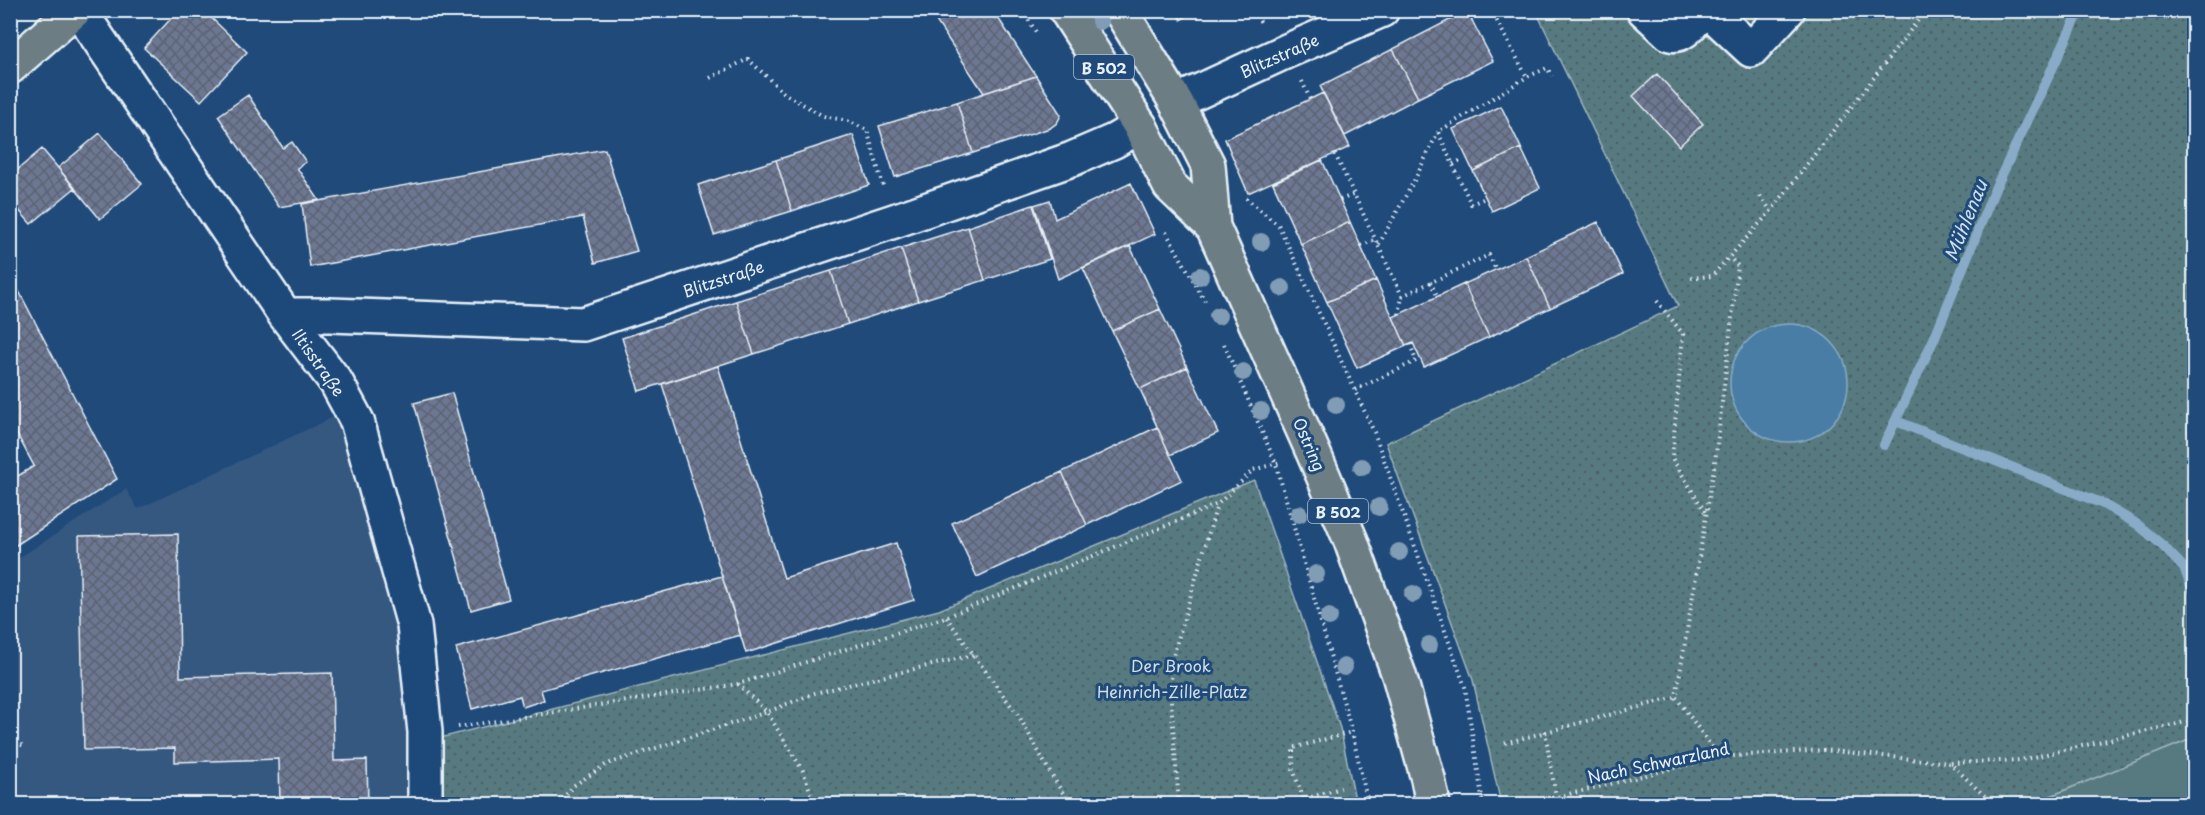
<svg xmlns="http://www.w3.org/2000/svg" width="2205" height="815" font-family="'Playpen Sans',sans-serif">
  <style>
    .built { fill: #365881 }
    .park { fill: url(#park-dots); stroke: #a0b6bc; stroke-width: 1.5 }
    .garden { fill: #577a80; stroke: #a0b6bc; stroke-width: 1.5 }
    .water { fill: #497da6; stroke: #89abc7; stroke-width: 1.5 }
    .lines { fill: none; stroke-linecap: round; stroke-linejoin: round }
    .stream { stroke: #89abc7; stroke-width: 10 }
    .building { fill: url(#building-cross-hatch); stroke: #e8f1f8; stroke-width: 1.5 }
    .minor-casing { stroke: #e8f1f8; stroke-width: 38 }
    .major-casing { stroke: #e8f1f8; stroke-width: 38 }
    .path { stroke: #e8f1f8; stroke-width: 4; stroke-dasharray: 1.5 4.5; stroke-linecap: butt }
    .minor { stroke: #1f4a7a; stroke-width: 33 }
    .major { stroke: #6d7d84; stroke-width: 33 }
    .tree { fill: #819cb5 }
    .labels { text-anchor: middle; dominant-baseline: central; stroke-width: 6; stroke-linejoin: round; paint-order: stroke }
    .shield { fill: #1f4a7a; stroke: #acbfd2; stroke-width: 1.5 }
    .shield-label { font-size: 15px; font-weight: bold; fill: #e8f1f8 }
    .street-label { font-size: 16px; fill: #e8f1f8; stroke: #1f4a7a }
    .park-label { font-size: 16px; fill: #d2dfe6; stroke: #1f4a7a }
    .water-label { font-size: 18px; font-style: italic; fill: #d0e0ec; stroke: #1f4a7a }
  </style>
  <defs>
    <pattern id="park-dots" width="8" height="8" patternUnits="userSpaceOnUse" patternTransform="scale(1.5)"><rect width="8" height="8" fill="#577a80"/><path d="M2 2h.1M6 6h.1" fill="none" stroke="#4e6165" stroke-width="1.8" stroke-linecap="round"/></pattern>
    <pattern id="building-cross-hatch" width="8" height="8" patternUnits="userSpaceOnUse" patternTransform="scale(1.5)"><rect width="8" height="8" fill="#6c7792"/><path d="M0 0l8 8M0 8l8-8" fill="none" stroke="#5b6272"/></pattern>
  </defs>
  <rect width="100%" height="100%" fill="#1f4a7a"/>
  <filter id="ink" filterUnits="userSpaceOnUse"><feTurbulence type="fractalNoise" baseFrequency=".0167" numOctaves="2"/><feDisplacementMap in="SourceGraphic" scale="12" xChannelSelector="R" yChannelSelector="G"/><feConvolveMatrix kernelMatrix="1 2 1 2 8 2 1 2 1" color-interpolation-filters="sRGB"/></filter>
  <g filter="url(#ink)">
    <path class="built" d="M340,414L390,575L436,804H11V563L126,489L138,509Z"/>
    <path class="park" d="M1536,11H2194V738L2031,804H1501L1473,680L1386,443L1678,306Z
      M1254,480L1340,728L1356,804H436V739L939,610Z"/>
    <path class="garden" d="M2194,738V804H2031Z"/>
    <path class="water" d="M1730 383a59 59 0 1 1 118 0a59 59 0 1 1-118 0Z"/>
    <g class="lines">
      <path class="stream" d="M1896,421L2101,503L2137,524L2162,545L2184,568L2194,593
        M1884,445L1934,339L1994,191L2080,10"/>
    </g>
    <path class="building" d="M179,10H203L247,52L201,101L144,48Z
      M938,10H993L1036,76L984,93L932,15Z
      M1175,10H1195L1181,20Z
      M1467,11L1493,61L1418,98L1393,49Z
      M1393,49L1418,98L1345,136L1320,86Z
      M1657,74L1703,124L1679,146L1633,96Z
      M1036,76L1061,115L1057,123L1050,128L973,153L957,102Z
      M1323,93L1350,147L1248,193L1225,139Z
      M248,95L283,148L292,142L306,162L297,168L319,200L279,207L218,116Z
      M957,102L973,153L895,177L879,126Z
      M1501,106L1521,148L1473,171L1453,129Z
      M100,133L142,184L100,219L58,168Z
      M853,135L869,185L792,211L776,160Z
      M1521,148L1540,188L1492,211L1473,171Z
      M42,149L75,188L31,224L10,200V176Z
      M605,149L637,251L595,263L583,217L310,267L302,204Z
      M776,160L792,211L714,235L698,185Z
      M1322,160L1350,222L1301,244L1273,183Z
      M1131,183L1155,234L1058,279L1034,205L1050,200L1055,219Z
      M1033,205L1050,259L985,280L968,227Z
      M1350,222L1376,280L1327,302L1301,244Z
      M1598,222L1623,274L1550,308L1526,256Z
      M968,227L985,280L918,301L901,248Z
      M1130,246L1160,309L1112,331L1083,268Z
      M901,248L918,301L848,324L831,271Z
      M1526,256L1550,308L1489,337L1464,284Z
      M831,271L848,324L754,354L736,301Z
      M10,274L117,479L10,549V481L34,466L10,421Z
      M1376,280L1406,346L1357,368L1327,302Z
      M1464,284L1489,337L1424,367L1413,343L1406,346L1393,317Z
      M736,301L754,354L639,391L622,338Z
      M1160,309L1187,367L1140,389L1112,331Z
      M718,366L784,578L896,543L914,600L746,653L662,384Z
      M1187,367L1218,433L1170,455L1140,389Z
      M452,393L509,599L471,610L414,403Z
      M1157,427L1182,480L1087,525L1062,472Z
      M1062,472L1087,525L977,577L952,523Z
      M178,534L180,677L332,673L334,761L367,760L368,804H280L279,759L175,762V748L84,750L79,536Z
      M722,576L741,635L541,690L544,700L523,707L520,696L472,709L456,648Z"/>
    <g class="lines">
      <defs>
        <path id="minor" d="M79,10L285,315L336,382L357,421L414,625L425,732V804
          M1644,10L1670,34C1684,38 1694,20 1704,10
          M1708,10L1751,50L1788,10
          M1176,102L1287,51L1382,10
          M285,315H330L583,324L894,221L1072,159L1114,141L1140,126"/>
        <path id="major" d="M1066,10L1140,126L1170,186L1213,227
          M1120,10L1176,102L1208,165L1213,227L1313,452L1351,541L1399,675L1428,779L1433,804
          M10,67L75,10"/>
      </defs>
      <use href="#minor" class="minor-casing"/>
      <use href="#major" class="major-casing"/>
      <path class="path" d="M1022,10L1036,32
        M1254,10L1262,25
        M1491,10L1527,77
        M710,78L748,59L785,94L823,116L848,121L867,130L884,189
        M1302,81L1310,99
        M1335,154L1402,296L1399,315
        M1453,164L1464,159
        M1760,196L1771,211
        M1246,198L1279,226L1374,432L1465,687L1483,804
        M1483,199L1471,204L1438,132L1527,77L1547,68L1552,76
        M1340,200L1355,194
        M1166,232L1205,301
        M1379,244L1415,179L1438,132
        M1361,246L1376,239
        M1691,278L1712,276L1771,211L1926,10
        M1430,282L1438,297
        M1402,296L1489,255L1496,270
        M1657,301L1683,334L1672,458L1707,515
        M1224,344L1276,464L1352,732L1368,804
        M1355,390L1416,361L1410,344
        M946,617L1020,718L1052,776L1070,804
        M738,684L767,712L803,771L815,804
        M458,727L738,684L946,617L1218,504L1253,470L1281,462
        M1545,731L1556,797
        M10,740L24,746
        M1505,743L1676,697
        M1719,757L1676,697L1715,462L1738,266L1729,257
        M1951,763L2021,760L2194,720
        M559,804L573,786L607,764L767,712L815,693L973,655
        M1179,804L1170,688L1174,653L1217,505
        M1295,804L1304,799L1341,788
        M1305,804L1293,769V748L1352,732
        M1529,804L1719,757L1824,750L1950,763L1993,804"/>
      <use href="#minor" class="minor"/>
      <use href="#major" class="major"/>
    </g>
    <g class="tree">
      <circle cx="1100" cy="21" r="9"/>
      <circle cx="1261" cy="242" r="9"/>
      <circle cx="1200" cy="276" r="9"/>
      <circle cx="1282" cy="288" r="9"/>
      <circle cx="1218" cy="316" r="9"/>
      <circle cx="1243" cy="372" r="9"/>
      <circle cx="1336" cy="405" r="9"/>
      <circle cx="1261" cy="411" r="9"/>
      <circle cx="1362" cy="467" r="9"/>
      <circle cx="1379" cy="507" r="9"/>
      <circle cx="1299" cy="514" r="9"/>
      <circle cx="1399" cy="552" r="9"/>
      <circle cx="1316" cy="574" r="9"/>
      <circle cx="1413" cy="594" r="9"/>
      <circle cx="1329" cy="617" r="9"/>
      <circle cx="1429" cy="645" r="9"/>
      <circle cx="1344" cy="667" r="9"/>
    </g>
  </g>
  <g class="labels">
    <g class="shield">
      <rect x="1074" y="55" width="60" height="24" rx="4.5"/>
      <rect x="1308" y="499" width="60" height="24" rx="4.5"/>
    </g>
    <g class="shield-label">
      <text x="1104" y="67">B 502</text>
      <text x="1338" y="511">B 502</text>
    </g>
    <g class="street-label">
      <text transform="translate(1279 55) rotate(-24)">Blitzstraße</text>
      <text transform="translate(723 278) rotate(-18)">Blitzstraße</text>
      <text transform="translate(319 362) rotate(55)">Iltisstraße</text>
      <text transform="translate(1310 444) rotate(67)">Ostring</text>
      <text transform="translate(1658 762) rotate(-12)">Nach Schwarzland</text>
    </g>
    <g class="park-label">
      <text x="1171" y="665">Der Brook</text>
      <text x="1172" y="691">Heinrich-Zille-Platz</text>
    </g>
    <g class="water-label">
      <text transform="translate(1965 220) rotate(-68)">Mühlenau</text>
    </g>
  </g>
  <rect width="2205" height="815" fill="none" stroke="#1f4a7a" stroke-width="36"/>
  <rect x="18" y="18" width="2169" height="779" fill="none" stroke="#e8f1f8" stroke-width="2" filter="url(#ink)"/>
</svg>
